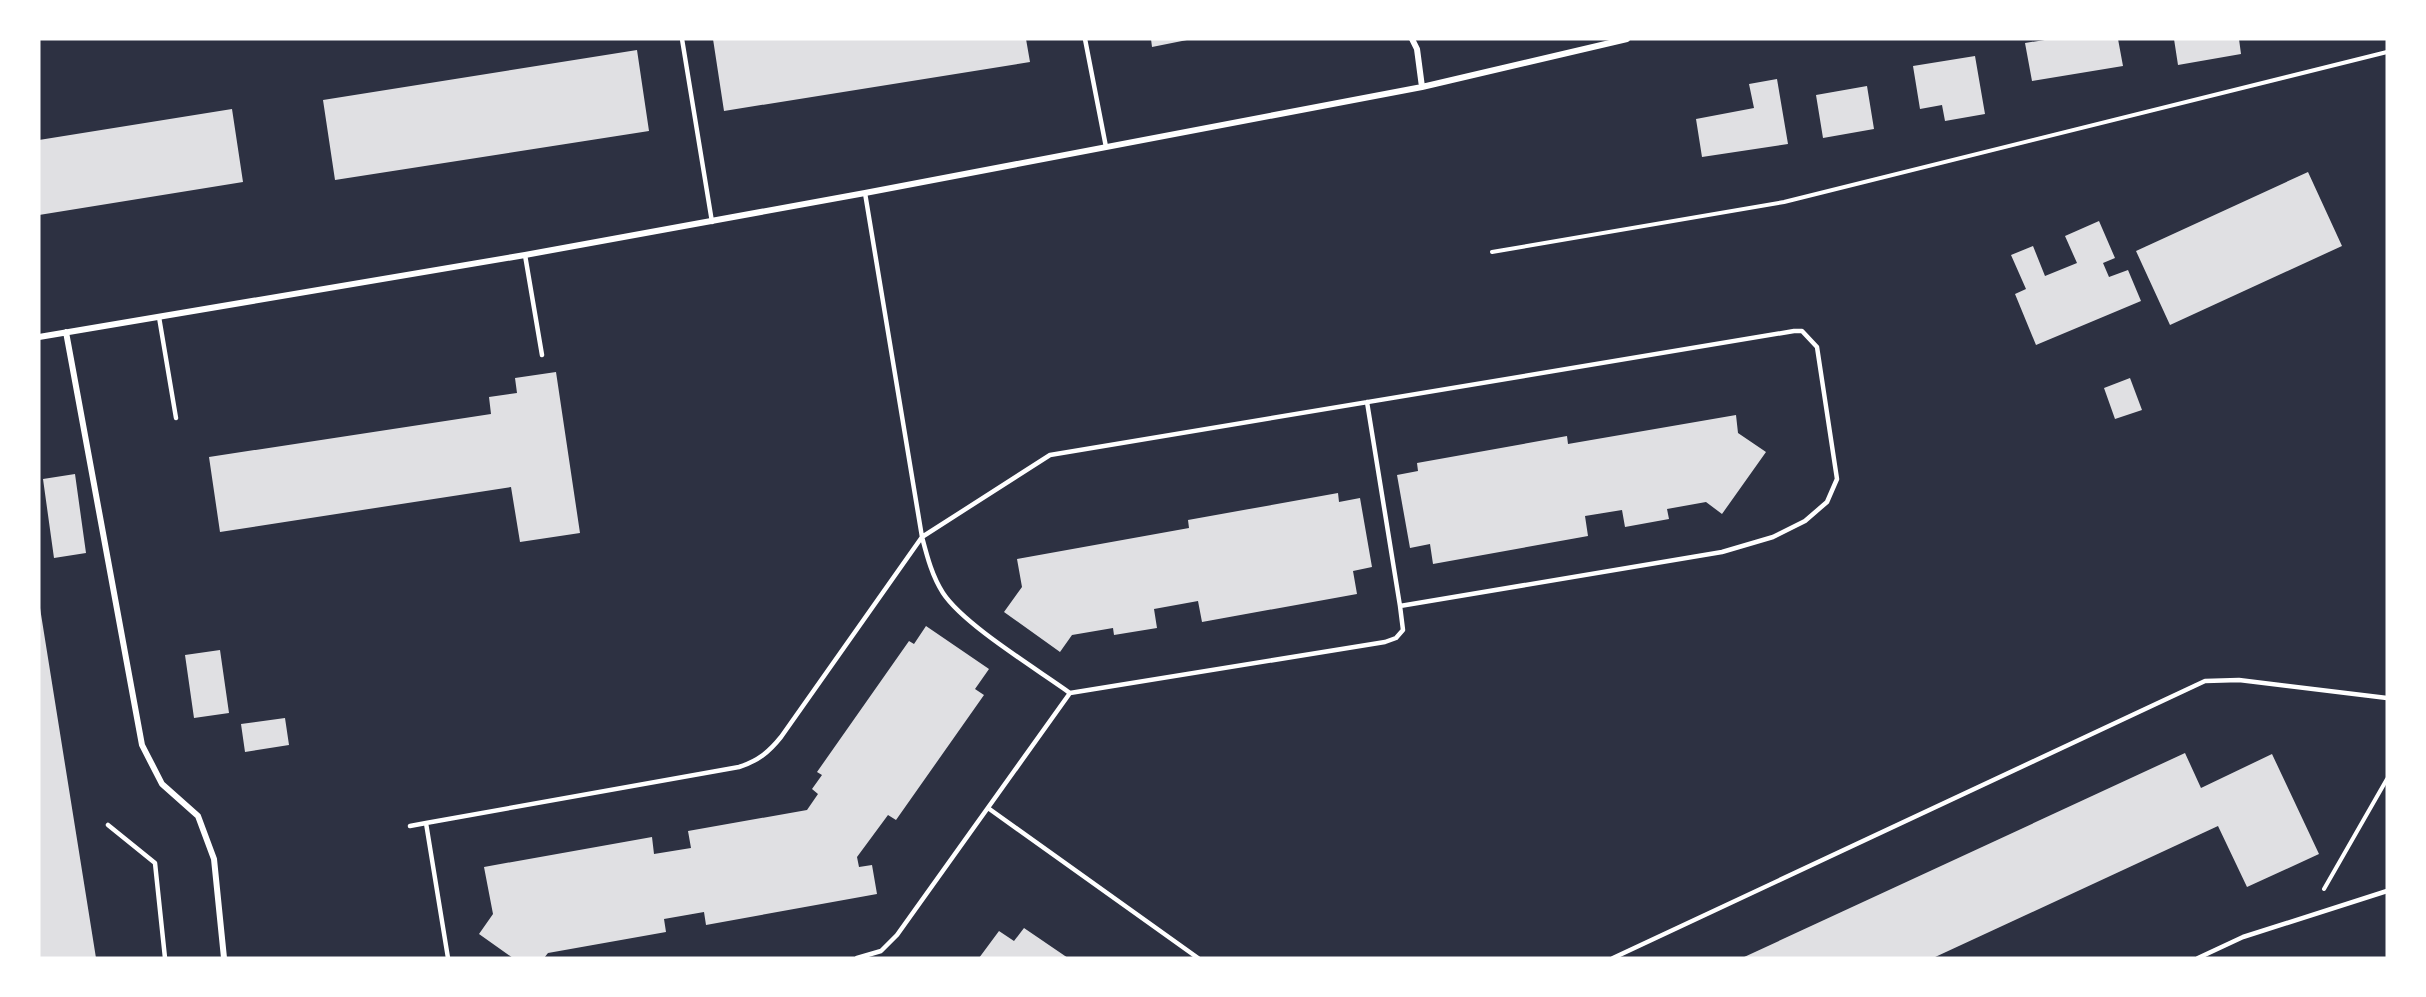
<svg xmlns="http://www.w3.org/2000/svg" width="2426" height="997" font-family="'Fira Sans Condensed',sans-serif">
  <style>
    .building { fill: #e0e0e3 }
    .lines { fill: none; stroke-linecap: round; stroke-linejoin: round }
    .path { stroke: #fff; stroke-width: 4 }
    .service { stroke: #fff; stroke-width: 4.5 }
    .minor { stroke: #fff; stroke-width: 6 }
  </style>
  <rect width="100%" height="100%" fill="#2d3142"/>
  <path class="building" d="M713,39H1026L1030,62L724,111Z
    M1151,39H1187V40L1152,47Z
    M2051,39H2118L2123,66L2032,81L2025,43Z
    M2174,39H2239L2241,54L2178,65Z
    M637,50L649,131L335,180L323,100Z
    M1975,56L1985,114L1945,121L1942,105L1920,109L1913,66Z
    M1777,79L1788,144L1702,157L1696,119L1754,108L1749,84Z
    M1867,86L1874,129L1823,138L1816,95Z
    M232,109L243,182L39,215V140Z
    M2308,172L2342,246L2170,325L2136,251Z
    M2099,221L2115,258L2103,263L2109,277L2128,270L2141,301L2036,345L2015,294L2026,289L2011,255L2033,246L2045,276L2077,263L2065,236Z
    M556,372L580,533L520,542L511,487L220,532L209,457L491,414L489,397L517,393L515,378Z
    M2130,378L2142,410L2115,419L2104,388Z
    M1736,415L1738,433L1766,452L1722,514L1706,502L1667,509L1669,519L1625,527L1622,510L1585,516L1588,536L1433,564L1430,544L1410,548L1397,475L1418,471L1417,463L1567,436L1568,444Z
    M75,474L86,553L54,558L43,479Z
    M1338,493L1339,502L1360,498L1372,567L1353,571L1357,594L1202,622L1198,601L1154,609L1157,628L1114,635L1113,628L1072,635L1060,652L1004,612L1022,587L1017,559L1189,528L1188,520Z
    M39,608H40L96,958H39Z
    M926,626L989,669L975,689L984,695L896,820L888,815L857,857L859,867L872,865L877,894L706,925L704,912L664,919L666,932L548,953L544,958H513L479,934L493,914L484,867L652,837L654,854L691,848L688,831L807,810L818,794L812,789L822,775L817,772L909,641L914,644Z
    M220,650L229,713L194,718L185,655Z
    M285,718L289,745L245,752L241,724Z
    M2185,753L2201,788L2272,754L2319,854L2247,887L2218,826L1933,958H1742Z
    M1024,928L1068,958H979L999,931L1014,941Z"/>
  <g class="lines">
    <path class="path" d="M1492,252L1784,202L2387,52
      M2324,889L2387,779"/>
    <path class="service" d="M682,39L712,222
      M1085,39L1106,147
      M525,255L542,355
      M159,317L176,418
      M1367,402L1400,606
      M988,808L1198,958
      M108,825L155,863L165,958
      M410,826L426,823
      M448,958L426,823L739,767C758,761 769,752 781,737L922,537L1050,455L1794,331H1802L1817,347L1837,479L1827,502L1805,521L1773,537L1722,552L1400,606L1403,630L1396,638L1385,642L1070,693
      M857,958L881,951L897,935L1070,693C1037,669 964,625 943,593C932,576 927,556 922,537L865,193
      M1613,958L2205,681L2239,680L2387,698
      M2198,958L2243,937L2387,891"/>
    <path class="minor" d="M1412,39L1417,49L1422,87
      M66,332L142,745L162,784L198,816L214,859L224,958
      M39,337L525,255L865,193L1422,87L1627,39"/>
  </g>
  <rect width="2426" height="997" fill="none" stroke="#ffffff" stroke-width="81"/>
</svg>
